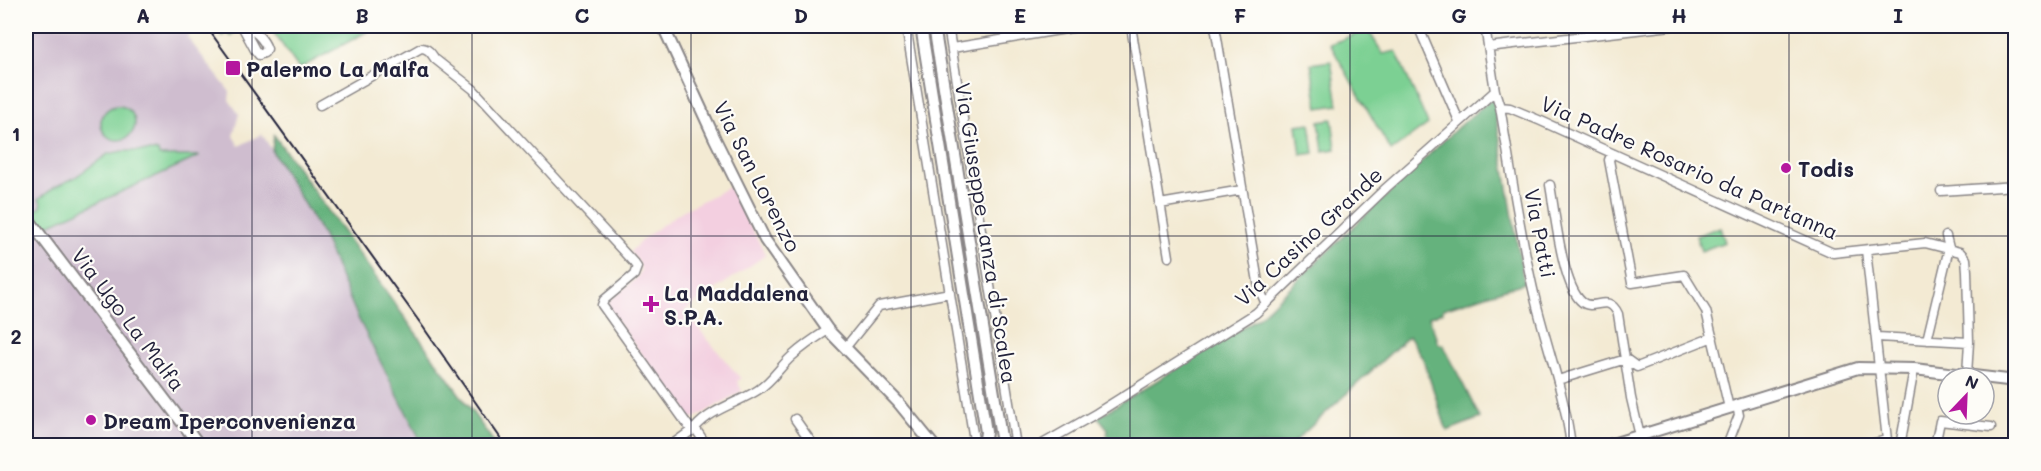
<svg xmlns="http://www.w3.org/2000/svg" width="2041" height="471" font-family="Mali,sans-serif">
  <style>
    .built { fill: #f3cfe0 }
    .industrial { fill: #cfbdcf }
    .green { fill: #7cd093; stroke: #4f7967; stroke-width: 1.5 }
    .forest { fill: #65b27d; stroke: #446a5c; stroke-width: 1.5 }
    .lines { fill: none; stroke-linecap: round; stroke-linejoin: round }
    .minor-casing { stroke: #8a8687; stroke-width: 11 }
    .tertiary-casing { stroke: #8a8687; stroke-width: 14 }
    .minor { stroke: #fff; stroke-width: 8 }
    .tertiary { stroke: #fff; stroke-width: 10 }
    .rail { stroke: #22223b; stroke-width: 2 }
    .grid { fill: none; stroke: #22223b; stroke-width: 1.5; stroke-opacity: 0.55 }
    .poi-dot { fill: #b5179e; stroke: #fdfcf7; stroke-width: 2 }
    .labels { text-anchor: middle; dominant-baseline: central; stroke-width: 4.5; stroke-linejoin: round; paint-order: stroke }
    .poi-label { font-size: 21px; font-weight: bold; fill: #22223b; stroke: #fdfcf7; text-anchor: start }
    .street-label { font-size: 21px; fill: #22223b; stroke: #fdfcf7 }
    .neatline { fill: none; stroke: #22223b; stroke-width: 2 }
    .grid-label { font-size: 20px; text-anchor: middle; font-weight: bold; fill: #22223b }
  </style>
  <rect width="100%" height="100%" fill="#fdfcf7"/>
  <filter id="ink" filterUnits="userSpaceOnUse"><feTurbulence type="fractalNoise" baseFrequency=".0167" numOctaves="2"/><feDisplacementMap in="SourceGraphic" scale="12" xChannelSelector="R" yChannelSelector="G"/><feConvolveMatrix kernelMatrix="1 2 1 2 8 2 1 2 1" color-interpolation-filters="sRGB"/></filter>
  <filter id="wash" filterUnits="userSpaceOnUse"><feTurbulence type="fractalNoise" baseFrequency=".008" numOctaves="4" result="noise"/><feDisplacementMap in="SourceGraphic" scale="24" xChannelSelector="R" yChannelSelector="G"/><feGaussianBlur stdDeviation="1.35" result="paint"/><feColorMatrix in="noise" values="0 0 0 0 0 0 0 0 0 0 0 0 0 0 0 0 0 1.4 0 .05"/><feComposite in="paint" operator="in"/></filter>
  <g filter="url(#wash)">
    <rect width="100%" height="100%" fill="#f3ead3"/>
    <path class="built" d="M729,187L766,255L684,311L741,379L737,381L742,391L695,418H687L606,306L608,302L638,277L641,270L639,263L630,252L644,238L682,211Z"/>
    <path class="industrial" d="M26,26H191L195,30L187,37L230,92L229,100L239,114L233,136L239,146L262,134L292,183L322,234L358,318L423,445H26Z"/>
    <path class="green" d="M216,26H235L237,29L230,36L227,32L222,36Z
      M265,26H377L299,69L272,30Z
      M1368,30L1383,54L1396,51L1428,124L1391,151L1330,44Z
      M1331,61L1338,105L1318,108L1311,64Z
      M101 123a17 17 0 1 1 34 0a17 17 0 1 1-34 0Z
      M1332,119L1336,149L1323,151L1319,121Z
      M1310,123L1314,153L1301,155L1297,125Z
      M158,151L159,156H200L44,227L32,211L40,208L42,204L39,199L55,187L74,178L108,154L123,151Z
      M1720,227L1725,242L1701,251L1696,236Z"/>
    <path class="forest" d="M1493,98L1524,283L1443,309V312L1429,317L1438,343L1443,345L1446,350L1480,418L1447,431L1423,359L1409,336L1291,445H1117L1107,436L1108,429L1098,417L1258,318L1459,126Z
      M274,135L496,445H423L358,318L322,234L272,151Z"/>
  </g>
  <g filter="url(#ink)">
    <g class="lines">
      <defs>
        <path id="minor" d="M242,26L255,50L259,55L264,53L267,49C264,39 254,30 245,26
          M906,26L975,446
          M948,26L1016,446
          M1131,26L1169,257
          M1215,26L1259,288L1266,304
          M1418,26L1459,121
          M1485,26L1495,91L1500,107C1511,171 1520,235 1535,298C1547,348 1565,395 1571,446
          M1488,47L1671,26
          M952,48L1084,26
          M320,105L421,48C428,48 431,53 435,59L473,89L634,263L637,267L634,275L604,300L602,305L692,431
          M1500,107L1510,108L1541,121L1833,253L1925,243L1960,252L1966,259L1967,271L1969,342L1967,375
          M1612,153L1609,160L1632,283L1684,275L1706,311L1729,408
          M1550,185C1555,212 1562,286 1582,302C1594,312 1608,292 1618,314L1631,398L1640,436
          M1941,191L2016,186
          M1160,204L1242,190
          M1866,250L1887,440L1892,446
          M1877,337L1969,342
          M1927,340L1949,248L1946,236
          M845,348L879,306L950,293
          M1558,380L1626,359L1637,367L1713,337
          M795,419L814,446
          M695,428C711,409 738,403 758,390C772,381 779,368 791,357C802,347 815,338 828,330
          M670,446L695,428L707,446
          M919,446L929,439
          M1039,446L1097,413L1256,313L1386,188L1495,91
          M1727,446L1739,415L1737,406
          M1861,446L1887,440
          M1900,446L1914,369
          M1935,446L1940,421L1991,427"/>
        <path id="tertiary" d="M663,26L715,139L765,240L828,330L898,402L934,446
          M921,26L986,432L984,446
          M934,26L1001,437L1004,446
          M26,216L200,446
          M1606,446L1858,368L1914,369L2016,381"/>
      </defs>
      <use href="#minor" class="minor-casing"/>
      <use href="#tertiary" class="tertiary-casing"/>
      <use href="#minor" class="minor"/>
      <use href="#tertiary" class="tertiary"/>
      <path class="rail" d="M206,26L421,324L506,446"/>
    </g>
  </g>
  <path class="grid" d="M252,26V446M472,26V446M691,26V446M911,26V446M1130,26V446M1350,26V446M1569,26V446M1789,26V446M26,236H2016"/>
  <g class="poi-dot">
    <rect x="225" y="60" width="16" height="16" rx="3"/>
    <circle cx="1786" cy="168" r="6"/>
    <path d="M648 295h6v6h6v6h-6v6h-6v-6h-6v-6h6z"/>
    <circle cx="91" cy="420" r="6"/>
  </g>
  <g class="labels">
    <g class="poi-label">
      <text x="246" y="68">Palermo La Malfa</text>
      <text x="1798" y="168">Todis</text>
      <text x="664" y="292">La Maddalena<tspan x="664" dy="24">S.P.A.</tspan></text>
      <text x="103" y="420">Dream Iperconvenienza</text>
    </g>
    <g class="street-label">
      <text transform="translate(1690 167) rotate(24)">Via Padre Rosario da Partanna</text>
      <text transform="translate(758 176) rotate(63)">Via San Lorenzo</text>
      <text transform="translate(987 233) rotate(81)">Via Giuseppe Lanza di Scalea</text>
      <text transform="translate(1541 233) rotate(79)">Via Patti</text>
      <text transform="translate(1308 236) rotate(-43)">Via Casino Grande</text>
      <text transform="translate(129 319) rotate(53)">Via Ugo La Malfa</text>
    </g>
  </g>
  <rect width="2041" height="471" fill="none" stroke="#fdfcf7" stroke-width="66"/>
  <g transform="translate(1966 396) rotate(23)"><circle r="28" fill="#fdfcf7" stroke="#a5a5ac" stroke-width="1.5"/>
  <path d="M0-4.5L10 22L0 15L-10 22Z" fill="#b5179e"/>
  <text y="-9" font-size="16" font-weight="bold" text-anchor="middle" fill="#22223b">N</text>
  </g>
  <rect x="33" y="33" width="1975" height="405" class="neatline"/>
  <g class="grid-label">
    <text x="143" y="23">A</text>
    <text x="362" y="23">B</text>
    <text x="582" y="23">C</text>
    <text x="801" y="23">D</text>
    <text x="1020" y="23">E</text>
    <text x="1240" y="23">F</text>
    <text x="1459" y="23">G</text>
    <text x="1679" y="23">H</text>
    <text x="1898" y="23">I</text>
    <text x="16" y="141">1</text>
    <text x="16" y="344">2</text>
  </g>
</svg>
